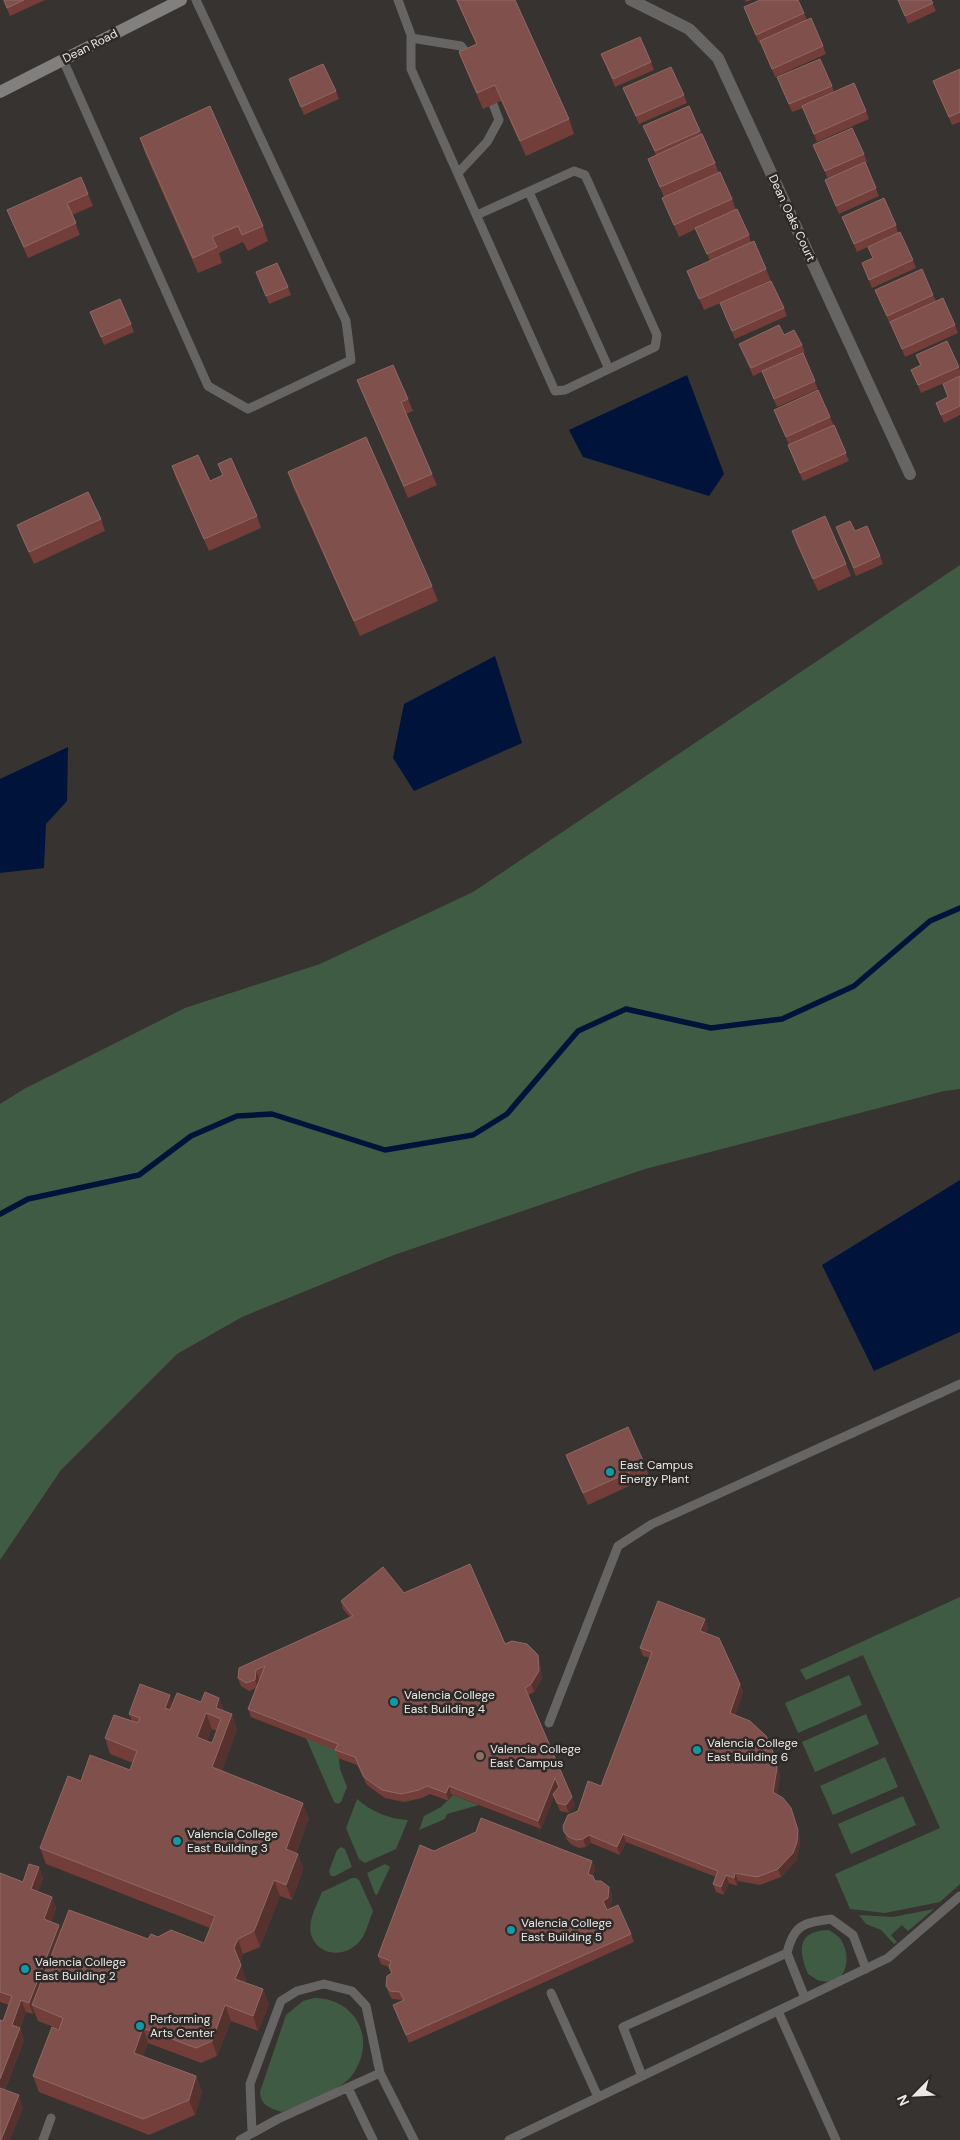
<svg xmlns="http://www.w3.org/2000/svg" width="960" height="2140" font-family="'DM Sans',sans-serif">
  <style>
    .green { fill: #405b43 }
    .water { fill: #00143b }
    .lines { fill: none; stroke-linecap: round; stroke-linejoin: round }
    .stream { stroke: #00143b; stroke-width: 5.5 }
    .service { stroke: #666564; stroke-width: 9 }
    .minor { stroke: #666564; stroke-width: 12 }
    .secondary { stroke: #81807e; stroke-width: 12 }
    .wall { fill: #733e39; fill-rule: evenodd }
    .shaded-wall { fill: #55322e }
    .building { fill: #80504c; stroke: #906864; fill-rule: evenodd }
    .culture-dot { fill: #0f9aa8; stroke: #2c2927; stroke-width: 2 }
    .education-dot { fill: #8d6e63; stroke: #2c2927; stroke-width: 2 }
    .labels { text-anchor: middle; dominant-baseline: central; stroke-width: 5; stroke-linejoin: round; paint-order: stroke }
    .street-label { font-size: 12px; fill: #eae9e7; stroke: #2c2927 }
    .poi-label { font-size: 12px; fill: #eae9e7; stroke: #2c2927; text-anchor: start }
  </style>
  <rect width="100%" height="100%" fill="#363331"/>
  <path class="green" d="M960,565V1089L944,1091L645,1169L394,1255L242,1317L177,1354L61,1470L0,1560V1104L24,1089L185,1008L320,964L473,892Z
    M960,1597V1884L940,1902L885,1913L850,1909L835,1874L940,1828L863,1655L806,1680L800,1670Z
    M849,1675L862,1705L798,1733L785,1703Z
    M866,1714L879,1744L815,1772L802,1742Z
    M306,1738L338,1750L340,1769L347,1787L341,1802L338,1804L334,1802Z
    M885,1757L898,1787L833,1815L820,1786Z
    M453,1795L479,1805L447,1814L445,1819L419,1830L424,1816L441,1807Z
    M903,1796L916,1825L851,1854L838,1824Z
    M357,1799C372,1812 389,1819 408,1820L396,1849L365,1863L359,1859L346,1828Z
    M341,1847L345,1849L352,1867L335,1876H331L329,1871L337,1850Z
    M385,1864L390,1867L377,1895L375,1894L367,1873Z
    M352,1878H356L359,1880L373,1911C369,1920 366,1935 359,1942C346,1957 320,1957 312,1937C306,1923 317,1905 322,1892Z
    M934,1909L908,1931L902,1925L891,1935L897,1942L894,1944L881,1930L866,1924L859,1915L893,1917Z
    M829,1930C833,1933 839,1936 841,1940C852,1956 847,1986 822,1981C817,1981 812,1976 808,1974C798,1950 797,1931 829,1930Z
    M314,1998C354,1998 376,2036 355,2071C343,2092 303,2103 282,2112C270,2108 261,2106 260,2092L286,2015L303,2001Z"/>
  <path class="water" d="M687,375L724,474L709,496L583,457L569,430Z
    M495,656L522,743L414,791L393,758L404,704Z
    M68,747L67,801L46,824L44,868L0,873V779Z
    M960,1180V1332L874,1371L822,1265Z"/>
  <g class="lines">
    <path class="stream" d="M0,1214L28,1199L139,1175L191,1136L237,1116L272,1114L385,1150L473,1135L507,1114L578,1031L626,1009L711,1028L782,1019L854,986L930,921L960,908"/>
    <path class="service" d="M398,0L411,35V69L555,391L565,390L655,347L657,335L585,175L574,171L477,215
      M411,38L461,46L471,59
      M63,60L208,386L248,409L351,360L346,321L196,0
      M458,173L487,142L499,120L493,104
      M529,192L609,369
      M549,1723L618,1546L652,1524L960,1384
      M787,1953C794,1924 804,1923 831,1919L853,1935L866,1969
      M551,1993L598,2097
      M778,2011L836,2140
      M642,2076L623,2027L787,1953L805,1998
      M348,2088L373,2140
      M252,2132L250,2084L281,2001L297,1991L324,1984L352,1991L366,2006L380,2073L414,2140
      M43,2140L51,2118
      M240,2140L278,2119L380,2073
      M509,2140L888,1958L960,1896"/>
    <path class="minor" d="M631,0L689,29L718,58L910,474"/>
    <path class="secondary" d="M0,92L181,0"/>
  </g>
  <path class="wall" d="M3,0H45L10,16Z
    M456,0H515L569,119L574,134L526,156L501,101L483,109L465,68L459,52L476,44Z
    M745,0H752L746,2Z
    M898,0H931L936,11L908,24Z
    M744,7L804,13L807,20L823,46L826,54L775,77L761,42L759,43Z
    M601,54L651,62L654,70L615,87Z
    M960,69V122L952,125L933,81Z
    M777,77L832,86L834,92L866,111L869,119L817,142L803,108L792,112Z
    M289,79L336,91L339,99L304,115Z
    M623,88L684,95L687,103L639,124Z
    M689,106L715,163L719,173L732,199L736,210L749,235L751,243L766,269L771,281L704,310L687,271L710,261L696,229L679,237L667,210L662,198L664,197L648,159L656,155L643,126Z
    M140,138L263,226L268,241L248,251L243,242L219,253L222,263L198,273L145,153Z
    M813,145L864,154L867,162H865L879,196L839,214L828,188L825,180L828,179Z
    M88,194L93,206L72,215L80,235L28,258L12,222L7,210Z
    M842,217L896,225L898,233L913,260L916,268L872,288L862,263L873,258L868,247L857,252Z
    M256,272L288,287L291,295L269,304Z
    M875,290L933,295L936,301L955,325L958,333L905,357L891,323L890,324Z
    M720,303L784,308L787,316L735,339Z
    M90,312L131,324L134,332L104,345Z
    M784,335L802,345L805,353L803,354L818,389L777,407L762,372L753,376L739,344Z
    M916,355L959,367L960,371V376L921,393L911,370L920,365Z
    M960,376V415L944,423L936,403L948,397L943,384Z
    M357,380L408,399L413,411L406,414L432,474L437,485L408,498L362,392Z
    M774,410L830,417L849,461L803,481L791,453L788,445H789Z
    M218,464L257,516L261,528L209,551L176,478L172,466L210,481L222,475Z
    M288,472L432,586L438,601L360,636L293,487Z
    M101,519L105,531L34,564L21,536L17,525Z
    M836,527L855,531L880,556L883,564L856,576Z
    M792,531L846,564L851,576L818,591L796,543Z
    M566,1455L645,1465L649,1477L588,1505L570,1466Z
    M404,1593L505,1644L538,1655L540,1663L542,1679L534,1692L528,1695L575,1805L569,1813L560,1811L554,1796L541,1829L451,1794L449,1801L430,1794L422,1798L404,1802L385,1798L367,1785L357,1765L338,1758L335,1750L251,1717L248,1709L256,1688L249,1691L241,1686L238,1678L350,1617L343,1609L341,1601Z
    M708,1627L706,1633L740,1684L743,1692L735,1715L771,1745L774,1753L780,1776L777,1794L791,1808L800,1838L799,1850L796,1861L781,1877L760,1885L738,1881L737,1886L729,1883L724,1895L716,1892L713,1884L716,1877L626,1842L620,1855L591,1843L586,1847L579,1848L572,1845L567,1840L564,1832L578,1811L601,1786L650,1658L643,1656L640,1648Z
    M219,1698L224,1711L232,1714L237,1730L222,1770L309,1818L296,1853L298,1854L303,1869L292,1900L280,1896L260,1947L243,1954L240,1963L246,1980L245,1983L263,1989L269,2005L258,2031L231,2021L217,2056L201,2063L148,2043L143,2057L196,2076L202,2092L195,2115L149,2135L39,2092L33,2076L59,2029L38,2021L34,2011L33,2014L26,2012L20,2028L24,2040L5,2090L23,2107L10,2140H0L3,2021L9,2005L0,2002V1873L23,1882L39,1867L43,1879L38,1892L52,1897L56,1909L51,1922L59,1925L61,1931L148,1939L158,1937L204,1943L210,1928L46,1864L40,1848L81,1781L130,1770L133,1763L110,1754L105,1738L132,1721L129,1714L173,1704L201,1702ZM212,1729L217,1731L212,1743L207,1741Z
    M434,1851L592,1861L595,1869L593,1876L595,1881L609,1887L612,1895L611,1906L607,1909L631,1934L634,1942L409,2043L393,2005L403,2001V2000L392,1999L389,1994L386,1986L391,1973L389,1967L381,1964L378,1956Z"/>
  <path class="shaded-wall" d="M705,1619L708,1627L703,1639L700,1631Z
    M538,1655L540,1663L542,1679L534,1692L531,1684Z
    M256,1670L259,1678L258,1688L255,1680Z
    M740,1684L743,1692L733,1721L730,1713Z
    M170,1695L175,1711L171,1724L165,1708Z
    M219,1698L225,1714L216,1708Z
    M206,1713L212,1729L203,1753L197,1737Z
    M232,1714L237,1730L218,1782L212,1767Z
    M771,1745L774,1753L780,1776L776,1800L773,1792Z
    M555,1778L558,1786L541,1829L538,1821Z
    M449,1786L451,1794L449,1801L446,1793Z
    M572,1797L575,1805L569,1813L566,1805Z
    M303,1803L309,1818L291,1865L286,1849Z
    M791,1808L800,1838L799,1850L796,1861L781,1877L778,1869Z
    M623,1834L626,1842L620,1855L617,1847Z
    M589,1835L591,1843L586,1847L583,1839Z
    M298,1854L303,1869L292,1900L286,1885Z
    M592,1861L595,1869L591,1882L588,1874Z
    M39,1867L43,1879L35,1901L31,1889Z
    M735,1873L738,1881L737,1886L734,1878Z
    M726,1875L729,1883L724,1895L721,1887Z
    M274,1880L280,1896L260,1947L254,1931Z
    M609,1887L612,1895L611,1906L606,1909L603,1901Z
    M52,1897L56,1909L48,1931L44,1919Z
    M59,1925L63,1936L32,2005L34,2011L33,2014L29,2003Z
    M238,1939L243,1954L240,1963L234,1948Z
    M241,1965L246,1980L241,1994L235,1979Z
    M263,1989L269,2005L258,2031L253,2016Z
    M21,2000L26,2012L17,2035L20,2028L24,2040L1,2099L0,2096V2079L12,2025Z
    M225,2005L231,2021L217,2056L212,2041Z
    M143,2028L148,2043L139,2068L134,2053Z
    M196,2076L202,2092L195,2115L189,2100Z
    M19,2095L23,2107L10,2140H1Z"/>
  <path class="building" d="M4,0H24L7,8Z
    M457,0H515L569,119L520,141L495,85L477,93L459,52L477,44Z
    M760,0H798L804,13L756,35L744,7Z
    M898,0H931L933,3L905,16Z
    M811,18L823,46L772,69L760,41Z
    M640,37L651,62L613,79L601,54Z
    M820,59L832,86L789,104L777,77Z
    M323,64L336,91L301,107L289,79Z
    M671,67L684,95L636,116L623,88Z
    M960,69V112L949,117L933,81Z
    M854,83L866,111L814,134L802,106Z
    M210,106L263,226L242,235L238,226L212,237L217,247L193,258L140,138Z
    M689,106L700,131L655,151L643,126Z
    M852,128L864,154L825,171L813,145Z
    M702,134L715,163L660,187L648,159Z
    M865,162L876,188L836,206L825,180Z
    M720,172L732,199L674,225L662,198Z
    M81,177L88,194L67,203L76,223L24,247L7,210Z
    M884,198L896,225L854,244L842,217Z
    M737,209L749,235L707,254L695,228Z
    M900,232L913,260L869,280L862,263L873,258L868,247Z
    M754,241L766,269L699,299L687,271Z
    M277,263L288,287L266,296L256,272Z
    M922,269L933,295L887,316L875,290Z
    M771,281L784,308L732,331L720,303Z
    M943,298L955,325L902,349L890,322Z
    M120,299L131,324L101,337L90,312Z
    M779,325L784,335L794,330L802,345L751,368L739,344Z
    M947,341L959,367L918,385L911,370L921,365L916,355Z
    M803,353L815,381L774,399L762,371Z
    M393,365L408,399L401,402L432,474L404,486L357,380Z
    M960,376V406L941,415L936,403L948,397L943,384Z
    M818,390L830,417L786,437L774,410Z
    M834,425L846,453L800,473L788,445Z
    M366,437L432,586L354,621L288,472Z
    M198,455L210,481L223,475L218,464L231,458L257,516L204,539L172,466Z
    M88,492L101,519L29,552L17,525Z
    M825,516L846,564L813,579L792,531Z
    M850,521L855,531L867,526L880,556L854,568L836,527Z
    M628,1427L645,1465L583,1493L566,1455Z
    M470,1564L505,1644L512,1641L527,1644L538,1655L539,1671L531,1684L525,1688L572,1797L566,1805L557,1803L553,1794L559,1787L555,1778L538,1821L449,1786L446,1793L427,1786L419,1790L401,1794L382,1790L364,1777L355,1757L335,1750L338,1744L248,1709L265,1666L256,1670L255,1680L246,1683L238,1678L239,1668L353,1616L341,1601L383,1567L404,1593Z
    M658,1601L705,1619L700,1631L719,1638L740,1684L730,1713L750,1721L766,1736L771,1745L777,1768L773,1792L783,1798L791,1808L798,1830L797,1842L793,1853L778,1869L757,1877L735,1873L734,1878L726,1875L721,1887L713,1884L718,1871L623,1834L617,1847L589,1835L583,1839L576,1840L569,1837L564,1832L563,1826L568,1815L578,1811L588,1781L601,1786L652,1652L640,1648Z
    M140,1684L170,1695L165,1708L170,1710L177,1693L201,1702L205,1692L219,1698L216,1708L232,1714L212,1767L303,1803L286,1849L298,1854L286,1885L274,1880L254,1931L238,1939L234,1948L241,1965L235,1979L263,1989L253,2016L225,2005L212,2041L196,2048L143,2028L134,2053L196,2076L189,2100L143,2119L33,2076L52,2027L59,2030L63,2018L32,2005L69,1910L148,1939L151,1934L158,1937L171,1930L204,1943L215,1916L40,1848L68,1776L81,1781L90,1755L130,1770L137,1751L105,1738L114,1715L138,1723L140,1718L129,1714ZM206,1713L221,1719L212,1743L197,1737Z
    M481,1818L592,1861L588,1874L593,1876L595,1881H601L609,1887L608,1898L603,1901L607,1910L618,1905L631,1934L406,2035L393,2005L404,2000L400,1992L390,1991L386,1986L387,1976L392,1973L389,1967L391,1961L378,1956L420,1845L434,1851L476,1832Z
    M29,1864L39,1867L31,1889L52,1897L44,1919L59,1925L29,2003L21,2000L12,2025L20,2028L0,2079V2020L3,2021L12,1996L0,1992V1873L23,1882Z
    M0,2088L19,2095L1,2140H0Z"/>
  <g class="culture-dot">
    <circle cx="610" cy="1472" r="5"/>
    <circle cx="394" cy="1702" r="5"/>
    <circle cx="697" cy="1750" r="5"/>
    <circle cx="177" cy="1841" r="5"/>
    <circle cx="511" cy="1930" r="5"/>
    <circle cx="25" cy="1969" r="5"/>
    <circle cx="140" cy="2026" r="5"/>
  </g>
  <circle class="education-dot" cx="480" cy="1756" r="5"/>
  <g class="labels">
    <g class="street-label">
      <text transform="translate(90 46) rotate(-27)">Dean Road</text>
      <text transform="translate(792 218) rotate(65)">Dean Oaks Court</text>
    </g>
    <g class="poi-label">
      <text x="620" y="1465">East Campus<tspan x="620" dy="14">Energy Plant</tspan></text>
      <text x="404" y="1695">Valencia College<tspan x="404" dy="14">East Building 4</tspan></text>
      <text x="707" y="1743">Valencia College<tspan x="707" dy="14">East Building 6</tspan></text>
      <text x="490" y="1749">Valencia College<tspan x="490" dy="14">East Campus</tspan></text>
      <text x="187" y="1834">Valencia College<tspan x="187" dy="14">East Building 3</tspan></text>
      <text x="521" y="1923">Valencia College<tspan x="521" dy="14">East Building 5</tspan></text>
      <text x="35" y="1962">Valencia College<tspan x="35" dy="14">East Building 2</tspan></text>
      <text x="150" y="2019">Performing<tspan x="150" dy="14">Arts Center</tspan></text>
    </g>
  </g>
  <g transform="translate(915 2095) rotate(246)" stroke="#2c2927" stroke-width="4" paint-order="stroke">
  <path d="M0-4L9 19L0 12L-9 19Z" fill="#eae9e7"/>
  <text y="-8" font-size="14" font-weight="bold" text-anchor="middle" fill="#eae9e7">N</text>
  </g>
</svg>
